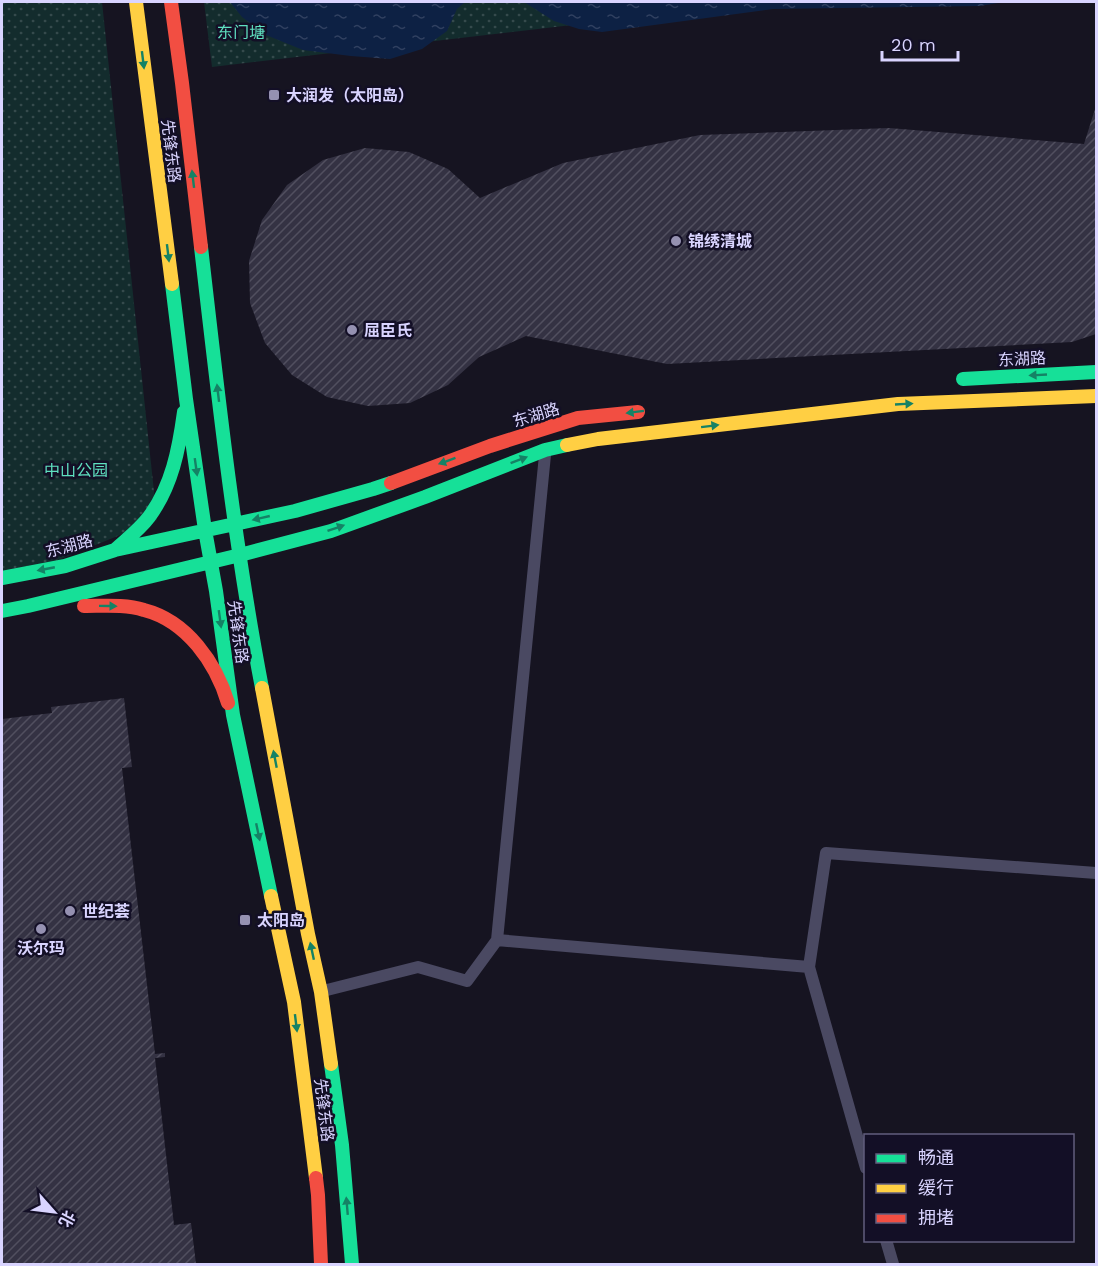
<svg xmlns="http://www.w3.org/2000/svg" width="1098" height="1266" font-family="'Work Sans','Noto Sans SC',sans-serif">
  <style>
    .park { fill: url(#park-dots) }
    .water { fill: url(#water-ripples) }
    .building { fill: url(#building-hatch) }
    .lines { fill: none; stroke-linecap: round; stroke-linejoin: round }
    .lane { stroke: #4a4962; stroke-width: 12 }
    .fast { stroke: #16e098; stroke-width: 14 }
    .slow { stroke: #ffcf43; stroke-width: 14 }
    .jam { stroke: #f24e42; stroke-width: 14 }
    .oneway { fill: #158265 }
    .poi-dot { fill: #9591b1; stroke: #130f26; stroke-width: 2 }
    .labels { text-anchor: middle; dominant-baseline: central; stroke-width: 5; stroke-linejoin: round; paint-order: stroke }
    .park-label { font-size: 16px; fill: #5fe0c0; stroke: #130f26 }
    .poi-label { font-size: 16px; font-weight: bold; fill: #d9d4ff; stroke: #130f26; text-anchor: start }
    .street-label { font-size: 16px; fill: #d9d4ff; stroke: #130f26 }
  </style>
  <defs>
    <pattern id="park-dots" width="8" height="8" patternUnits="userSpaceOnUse" patternTransform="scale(1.5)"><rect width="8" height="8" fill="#132c2d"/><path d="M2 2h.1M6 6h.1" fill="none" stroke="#354a4c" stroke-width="1.8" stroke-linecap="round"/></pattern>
    <pattern id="water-ripples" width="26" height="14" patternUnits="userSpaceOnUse" patternTransform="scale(1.5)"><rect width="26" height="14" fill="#0d2144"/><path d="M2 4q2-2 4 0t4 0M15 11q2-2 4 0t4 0" fill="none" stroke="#304060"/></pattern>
    <pattern id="building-hatch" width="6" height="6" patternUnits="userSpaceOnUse" patternTransform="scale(1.5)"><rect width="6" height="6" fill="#343243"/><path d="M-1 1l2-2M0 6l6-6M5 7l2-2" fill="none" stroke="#514f5f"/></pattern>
  </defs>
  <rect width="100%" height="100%" fill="#161421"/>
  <path class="park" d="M2,2H102L157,520L2,583Z
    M204,2H768L212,67Z"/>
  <path class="water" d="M230,2H465L457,9L447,31L422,49L390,59L351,56L303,50L266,35L242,17Z
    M524,2H1004L980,6L773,9L602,32L579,29L554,21Z"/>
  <path class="building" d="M1096,106V334L1072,342L667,364L526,336L479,357L448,385L410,403L368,406L327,397L292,375L265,343L250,303L249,261L262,220L287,185L323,160L365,148L409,152L448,169L480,198L563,163L700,135L889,128L1084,144Z
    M124,698L132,767L122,768L155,1054L165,1053V1057L155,1058L174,1225L191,1223L196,1264H2V719L52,713L51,707Z"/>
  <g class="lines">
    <path class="lane" d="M497,940L809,967L826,853L1096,873
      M809,967L866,1168
      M323,991L418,967L467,981L497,940L545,455
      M886,1240L893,1264"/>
    <path class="fast" d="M201,247C218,395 234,542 262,688
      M172,284L186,399L205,530L216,591L233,715L271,896
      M963,379L1096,372
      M116,549C127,539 140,529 149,517C172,486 179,449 184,412
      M2,578L65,566L115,550L295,511L373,489L391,483
      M2,611L28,606L240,555L331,531L425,497L545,450L567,445
      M331,1064L342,1145L352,1264"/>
    <path class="slow" d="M136,2L172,284
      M567,445L598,439L898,404L1096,396
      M262,688L308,934L321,992L331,1064
      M271,896L294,1002L316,1178"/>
    <path class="jam" d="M171,2L182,83L201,247
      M391,483L490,446L578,418L638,412
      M84,606C104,606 125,604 144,610C187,621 216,663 228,703
      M316,1178L318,1195L321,1264"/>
  </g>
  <defs><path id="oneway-solid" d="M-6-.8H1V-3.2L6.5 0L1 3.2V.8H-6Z" transform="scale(1.5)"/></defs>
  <g class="oneway">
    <use href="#oneway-solid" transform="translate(143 60) rotate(83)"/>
    <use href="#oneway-solid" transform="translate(193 179) rotate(-97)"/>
    <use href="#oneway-solid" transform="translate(168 253) rotate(83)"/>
    <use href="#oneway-solid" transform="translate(1038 375) rotate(177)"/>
    <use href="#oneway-solid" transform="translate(218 393) rotate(-97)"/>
    <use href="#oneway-solid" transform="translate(904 404) rotate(-3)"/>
    <use href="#oneway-solid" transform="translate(635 412) rotate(173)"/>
    <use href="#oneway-solid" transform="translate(710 426) rotate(-7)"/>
    <use href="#oneway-solid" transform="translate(519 460) rotate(-21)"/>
    <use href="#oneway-solid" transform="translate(447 461) rotate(160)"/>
    <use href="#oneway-solid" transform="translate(196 467) rotate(82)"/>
    <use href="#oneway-solid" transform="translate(261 518) rotate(167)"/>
    <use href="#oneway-solid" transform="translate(336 528) rotate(-19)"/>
    <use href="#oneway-solid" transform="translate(46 569) rotate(169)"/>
    <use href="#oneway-solid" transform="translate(108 606) rotate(1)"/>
    <use href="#oneway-solid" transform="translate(220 619) rotate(82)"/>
    <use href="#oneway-solid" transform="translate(275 759) rotate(-101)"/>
    <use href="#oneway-solid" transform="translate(258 832) rotate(78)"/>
    <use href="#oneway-solid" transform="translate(312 951) rotate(-102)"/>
    <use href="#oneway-solid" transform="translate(296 1023) rotate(83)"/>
    <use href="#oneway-solid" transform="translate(347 1206) rotate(-95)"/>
  </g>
  <g class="poi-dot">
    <rect x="268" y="89" width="12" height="12" rx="3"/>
    <circle cx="676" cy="241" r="6"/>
    <circle cx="352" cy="330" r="6"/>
    <circle cx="70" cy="911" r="6"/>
    <rect x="239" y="914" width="12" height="12" rx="3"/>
    <circle cx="41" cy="929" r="6"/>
  </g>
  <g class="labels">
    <g class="park-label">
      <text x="241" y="32">东门塘</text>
      <text x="76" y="470">中山公园</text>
    </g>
    <g class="poi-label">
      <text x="286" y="95">大润发（太阳岛）</text>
      <text x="688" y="241">锦绣清城</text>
      <text x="364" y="330">屈臣氏</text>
      <text x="82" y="911">世纪荟</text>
      <text x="257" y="920">太阳岛</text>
      <text x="41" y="948" text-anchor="middle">沃尔玛</text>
    </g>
    <g class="street-label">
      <text transform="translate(171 151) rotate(83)">先锋东路</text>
      <text transform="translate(1022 359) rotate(-3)">东湖路</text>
      <text transform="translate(536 415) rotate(-17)">东湖路</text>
      <text transform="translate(69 546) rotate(-15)">东湖路</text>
      <text transform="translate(238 632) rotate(82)">先锋东路</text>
      <text transform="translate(324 1110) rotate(83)">先锋东路</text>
    </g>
  </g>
  <rect width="1098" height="1266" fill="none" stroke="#d9d4ff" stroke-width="6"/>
  <rect x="864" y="1134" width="210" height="108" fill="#130f26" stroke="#625e7d" stroke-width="1.5"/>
  <rect x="876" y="1154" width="30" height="9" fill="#16e098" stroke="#625e7d" stroke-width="1.5"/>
  <text x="918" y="1164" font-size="18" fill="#d9d4ff">畅通</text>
  <rect x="876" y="1184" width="30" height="9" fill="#ffcf43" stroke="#625e7d" stroke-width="1.5"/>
  <text x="918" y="1194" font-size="18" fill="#d9d4ff">缓行</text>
  <rect x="876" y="1214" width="30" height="9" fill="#f24e42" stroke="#625e7d" stroke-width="1.5"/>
  <text x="918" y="1224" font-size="18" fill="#d9d4ff">拥堵</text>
  <g transform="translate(54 1212) rotate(118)" stroke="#130f26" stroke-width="4.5" paint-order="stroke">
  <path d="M0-4.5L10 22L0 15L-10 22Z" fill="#d9d4ff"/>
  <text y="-9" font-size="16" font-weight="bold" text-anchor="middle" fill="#d9d4ff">北</text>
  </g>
  <path d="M882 51v9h76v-9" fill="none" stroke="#d9d4ff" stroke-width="3"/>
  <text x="891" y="51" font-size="18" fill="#d9d4ff" stroke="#130f26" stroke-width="4.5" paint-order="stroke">20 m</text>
</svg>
